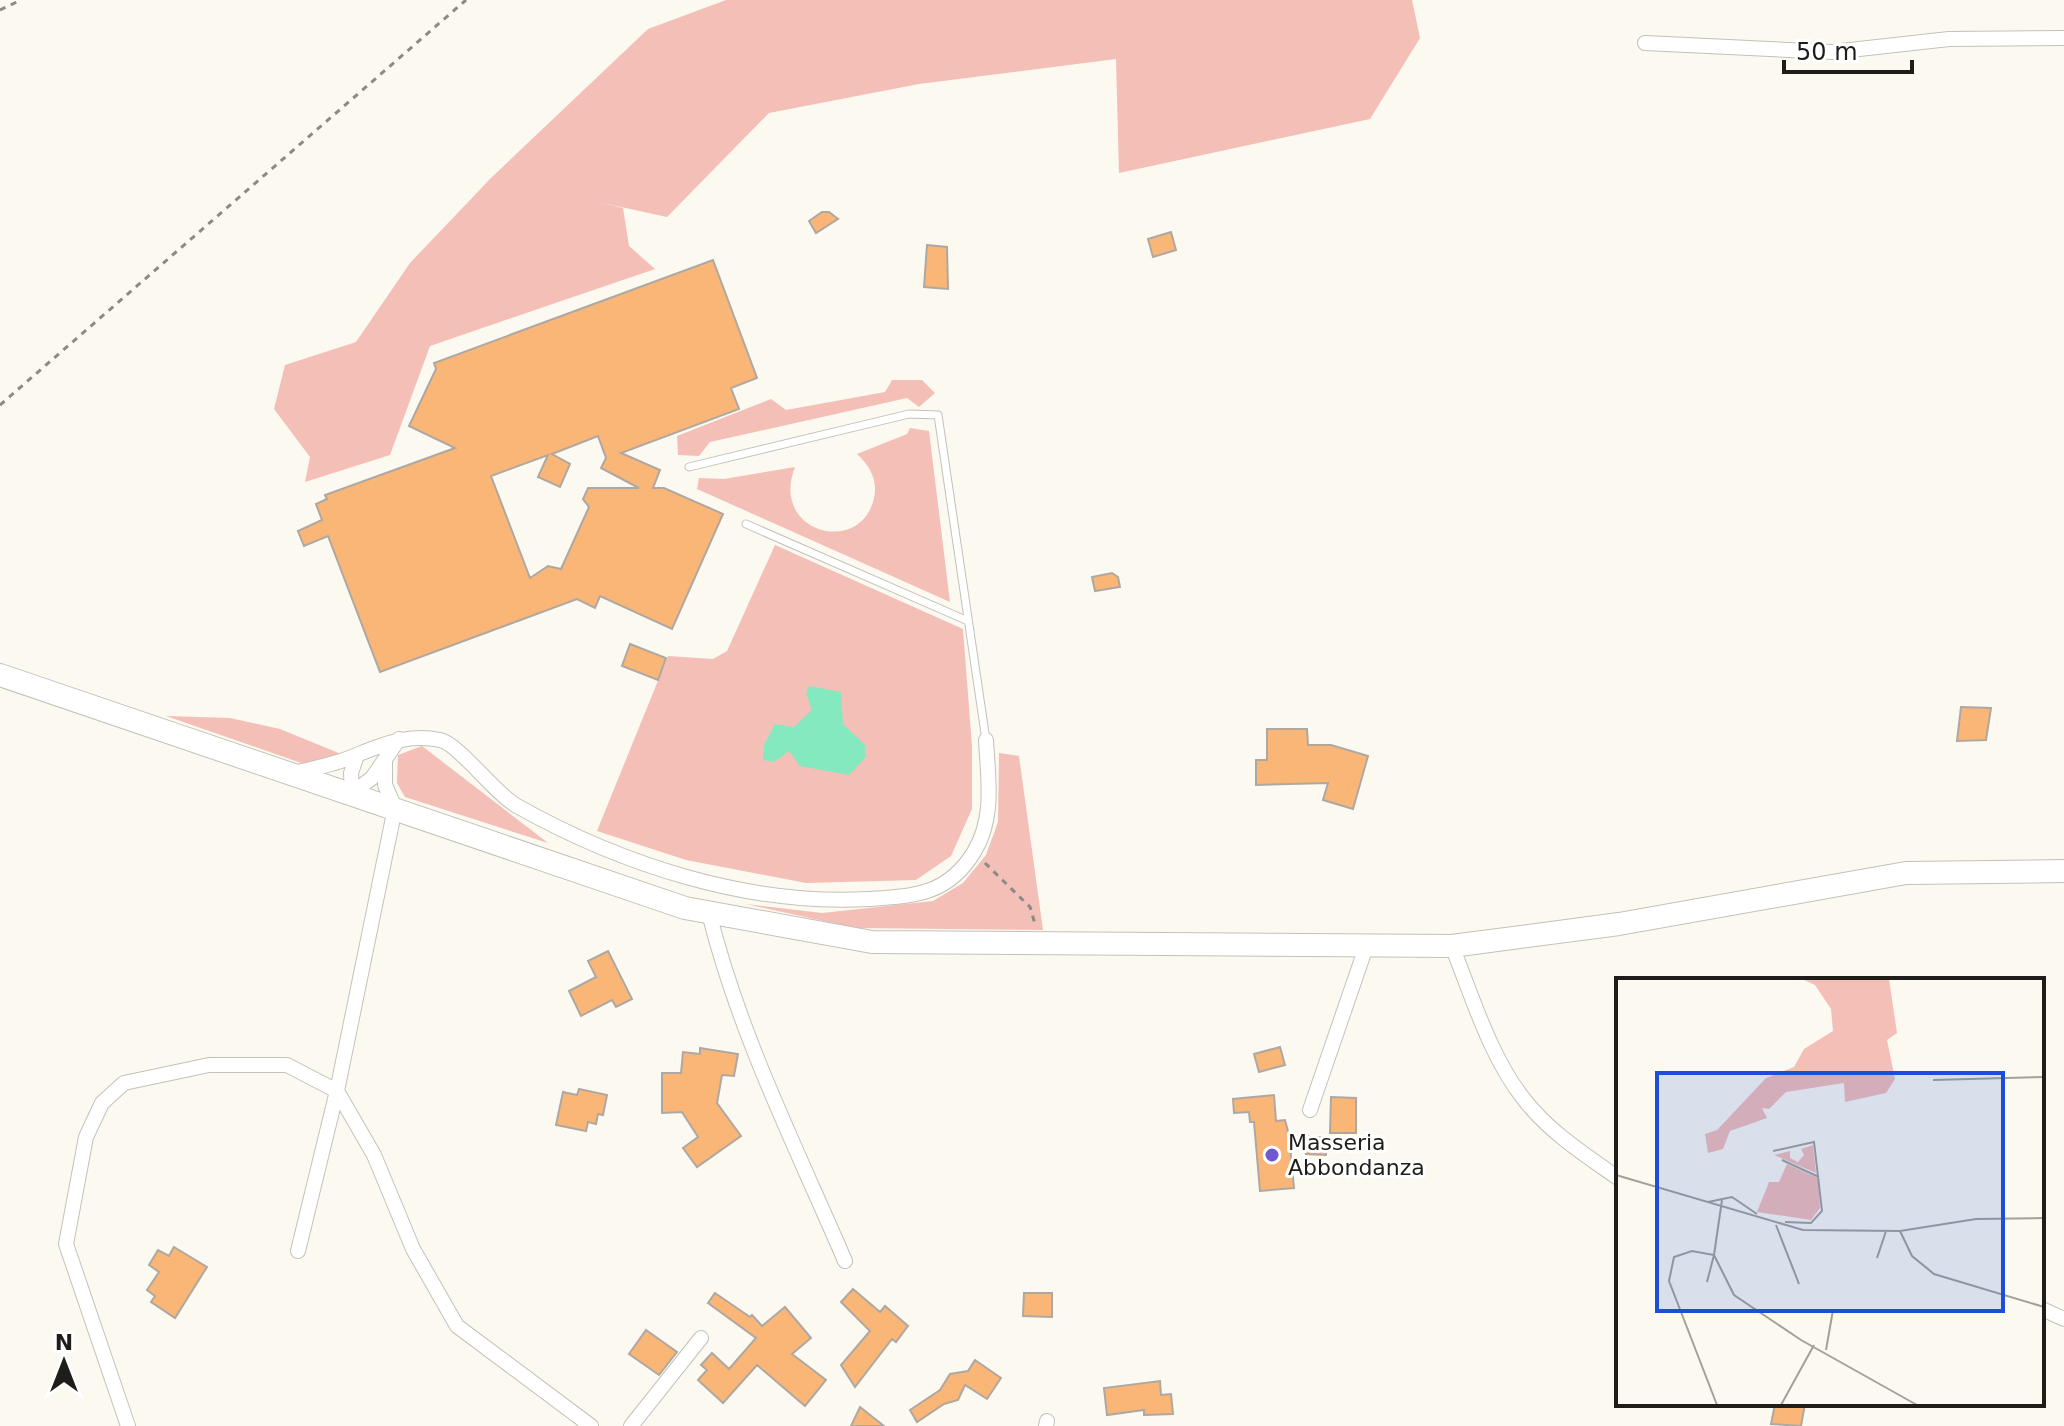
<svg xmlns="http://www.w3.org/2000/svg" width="2064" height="1426" font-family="'DejaVu Sans',sans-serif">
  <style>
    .green { fill: #f4bfb6 }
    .water { fill: #84e9bf }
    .building { fill: #fab677; stroke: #afa8a2; stroke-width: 2; fill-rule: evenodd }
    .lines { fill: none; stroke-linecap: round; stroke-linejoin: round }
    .lane-casing { stroke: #c3c2b9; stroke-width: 9 }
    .street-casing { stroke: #c3c2b9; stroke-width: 16 }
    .primary-casing { stroke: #c3c2b9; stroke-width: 24 }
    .path { stroke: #8b8a84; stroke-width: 3; stroke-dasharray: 6 6; stroke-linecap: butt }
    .lane { stroke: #fff; stroke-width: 7 }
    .street { stroke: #fff; stroke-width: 14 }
    .primary { stroke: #fff; stroke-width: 22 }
    .poi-dot { fill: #6f59d3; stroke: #fff; stroke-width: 3 }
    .labels { text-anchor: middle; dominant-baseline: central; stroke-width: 6; stroke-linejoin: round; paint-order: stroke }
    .poi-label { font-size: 22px; fill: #1e1d1a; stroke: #fff; text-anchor: start }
    .inset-road { fill: none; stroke: #a3a19a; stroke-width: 2 }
    .view { fill: #1d4ed8; fill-opacity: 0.15; stroke: #1d4ed8; stroke-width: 4 }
    .inset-edge { fill: none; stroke: #1e1d1a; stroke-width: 4 }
  </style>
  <rect width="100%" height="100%" fill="#fbf9f0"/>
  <path class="green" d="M726,0H1412L1420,38L1370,119L1119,173L1116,59L919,84L769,113L667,217L598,202L623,208L629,246L655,269L430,346L390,455L305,482L310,457L274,409L285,365L356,342L410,263L491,178L648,29Z
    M892,380H922L935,393L919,407L907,398L710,442L699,456L678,455L677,436L771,399L786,410L885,392Z
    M910,428L929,431L950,602L697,489L699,478L724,479L795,467C769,533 861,557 874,498C878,480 870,466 857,454L907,434Z
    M775,545L963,629L972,747V809L951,856L916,880L806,883L686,860L597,831L668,656L713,659L727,651Z
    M166,716L230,718L280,729L346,756L304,764Z
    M422,746L548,843L405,797L397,783L398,755Z
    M999,753L1019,756L1043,930L855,928L746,904L822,913L933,901L963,883L986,855L998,822Z"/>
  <path class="water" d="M809,686L841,692L843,724L865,745L866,757L849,775L800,766L789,751L774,762L763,760L764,745L775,724L794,727L812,710L806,693Z"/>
  <path class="building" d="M822,212H829L838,219L816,233L809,221Z
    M1171,232L1176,250L1153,257L1148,239Z
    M927,245L947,247L948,289L924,287Z
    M713,260L757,378L731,388L739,409L621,453L660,470L653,488H664L723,514L672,629L600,596L595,608L577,599L380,672L328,536L304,546L298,531L322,520L316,504L327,499L325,495L455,448L409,426L436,369L434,363ZM598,436L606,458L601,468L639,488H588L583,499L589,507L561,569L548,566L530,578L491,476L548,455L538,477L560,487L570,464L552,454Z
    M1112,573L1118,577L1120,587L1095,591L1092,577Z
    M630,644L666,658L658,680L622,666Z
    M1961,707L1991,708L1986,740L1957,741Z
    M1267,729H1307L1308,745H1331L1368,756L1353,809L1323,800L1328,783L1256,785V760H1267Z
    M608,951L632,999L616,1007L612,1000L581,1016L569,991L596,977L588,961Z
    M1280,1047L1285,1065L1259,1072L1254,1054Z
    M700,1048L738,1054L734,1076L722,1075L717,1103L741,1136L697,1167L683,1148L698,1137L682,1112L662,1113V1073H681L683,1052L700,1054Z
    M579,1089L607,1095L603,1115L598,1114L596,1124L588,1122L586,1131L556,1125L563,1092L577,1095Z
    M1274,1095L1276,1121L1285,1120L1289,1135L1294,1188L1260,1191L1254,1122H1250L1249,1112L1234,1113L1233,1099Z
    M1331,1097L1356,1098V1133H1330Z
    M1300,1136L1327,1138L1326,1155L1306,1154Z
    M174,1247L207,1267L175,1318L151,1302L155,1296L147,1290L159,1272L149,1265L158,1250L169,1256Z
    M853,1289L880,1312L885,1306L908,1326L896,1342L892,1339L855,1387L841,1365L870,1331L841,1302Z
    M715,1293L750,1317L752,1315L762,1326L785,1307L811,1338L792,1354L826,1380L805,1406L757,1365L723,1403L698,1380L707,1370L701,1365L712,1353L729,1369L756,1338L708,1303Z
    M1024,1293H1052V1317L1023,1316Z
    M646,1330L677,1352L659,1375L629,1354Z
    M975,1360L1001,1378L987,1399L965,1385L958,1400L944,1404L917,1422L910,1410L940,1390L950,1374L968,1371Z
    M1160,1381L1161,1395L1171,1394L1173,1414L1144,1415V1410L1107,1415L1104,1388Z
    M1775,1404H1805L1801,1426L1771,1424Z
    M860,1407L884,1426H851Z"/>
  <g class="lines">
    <defs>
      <path id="lane" d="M689,467L909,414L938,415L986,740
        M746,524L968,621"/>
      <path id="street" d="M1645,43L1832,52L1949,39L2064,38
        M385,762V785L395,808L337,1091L374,1155L413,1249L457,1326L591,1426
        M294,773C310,769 326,766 341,761C374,749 403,732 440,740C459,744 495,794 517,806C622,865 749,906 869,899C914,896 948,895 974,852C995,818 988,778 986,740
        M352,793L372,778L399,739
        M352,793L351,773L357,755
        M709,913C739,1034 796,1147 845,1261
        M1452,946C1472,996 1490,1056 1523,1098C1549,1132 1584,1154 1618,1178
        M1310,1110L1366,947
        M2042,1309L2064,1319
        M128,1426L66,1244L86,1137L102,1103L124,1083L209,1065H287L337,1091L298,1251
        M631,1426L701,1338
        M1046,1426L1047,1421"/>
      <path id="primary" d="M0,675L685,908L872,942L1452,946L1619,924L1906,873L2064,871"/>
    </defs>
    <use href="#lane" class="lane-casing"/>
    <use href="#street" class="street-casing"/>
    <use href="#primary" class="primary-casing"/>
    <path class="path" d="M0,10L21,0
      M0,405L466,0
      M985,863L1030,907L1035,924"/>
    <use href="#lane" class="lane"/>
    <use href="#street" class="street"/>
    <use href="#primary" class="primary"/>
  </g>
  <circle class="poi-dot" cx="1272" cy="1155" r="8"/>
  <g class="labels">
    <g class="poi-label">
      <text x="1288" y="1142">Masseria<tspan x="1288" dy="25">Abbondanza</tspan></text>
    </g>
  </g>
  <g transform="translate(1616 978)">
    <rect width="428" height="428" fill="#fbf9f0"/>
    <path d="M186,1H273L281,55L271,62L279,101L270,115L229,124L228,105L170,114L153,131L146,130L151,140L114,153L107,171L92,175L89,156L101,152L150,100L178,89L188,71L217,53L215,31L199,7ZM197,167L200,195L158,177L174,173V180L182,184L188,177L185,171ZM171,186L202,200L204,230L195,242L141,234L153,204H163Z" fill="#f4bfb6"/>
    <path class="inset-road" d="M317,102L428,99M157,173L198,164L206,233L195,245L169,244M166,182L203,199M0,197L187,252L284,253L360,241L428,240M106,222L98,277L118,317L185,362L301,427M92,224L116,219L141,236M160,247L183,306M284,253L296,278L318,296L428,329M261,280L270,253M91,304L98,277L76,273L58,279L53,303L101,427M210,372L217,332M165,427L198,367"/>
    <path class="view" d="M41,95H387V333H41Z"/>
    <rect width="428" height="428" class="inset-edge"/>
  </g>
  <g transform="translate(64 1362)" stroke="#ffffff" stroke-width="6" paint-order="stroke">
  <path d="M0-6L14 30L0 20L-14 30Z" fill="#1e1d1a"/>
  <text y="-12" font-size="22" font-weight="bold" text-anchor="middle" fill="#1e1d1a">N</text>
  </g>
  <path d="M1784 60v12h128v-12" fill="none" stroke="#1e1d1a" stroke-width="4"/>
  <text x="1796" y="60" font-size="24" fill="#1e1d1a" stroke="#ffffff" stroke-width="6" paint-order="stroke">50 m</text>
</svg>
